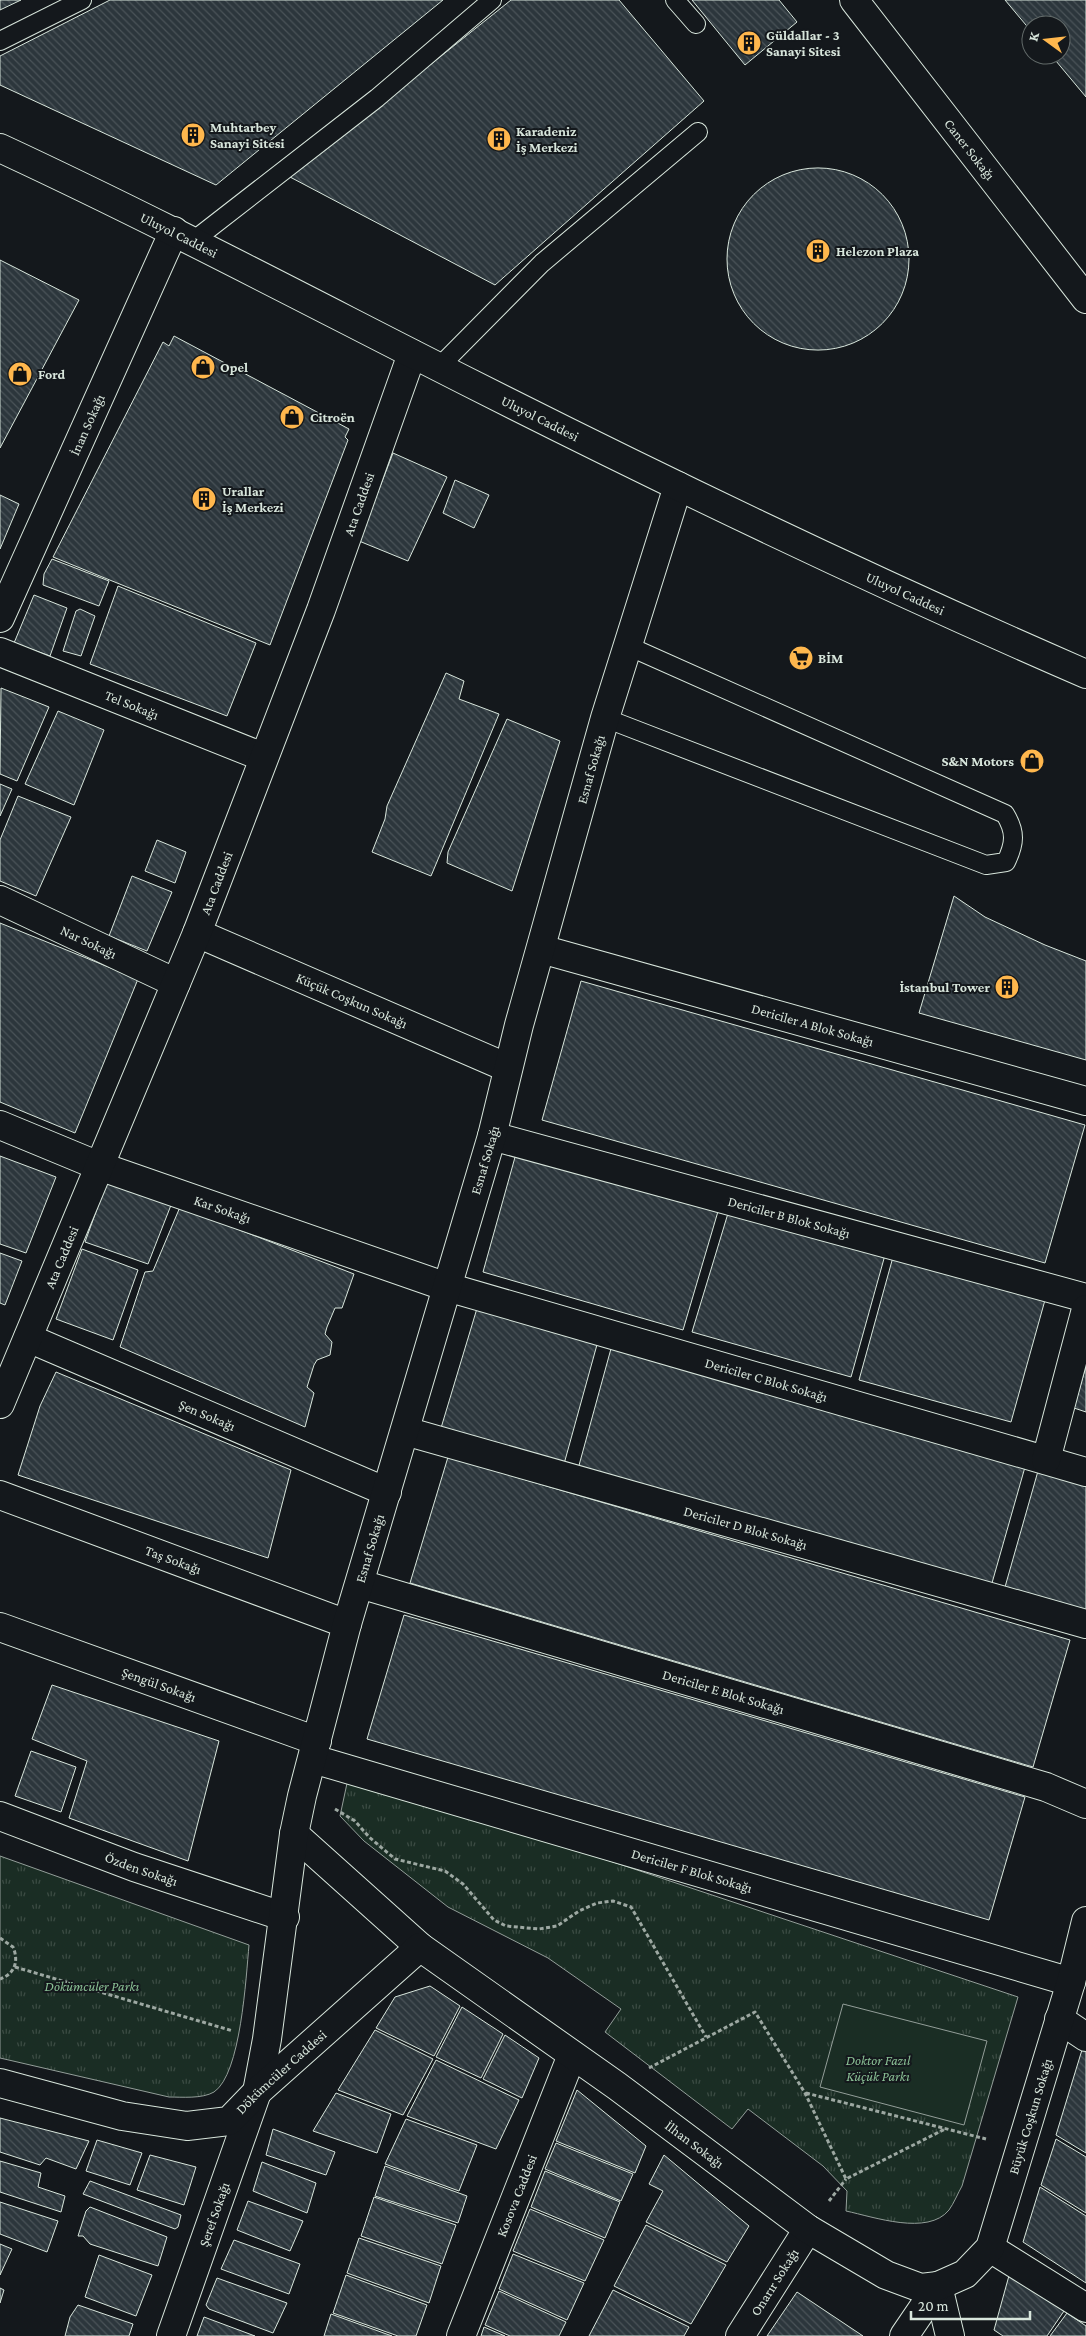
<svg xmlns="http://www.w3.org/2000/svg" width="1086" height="2336" font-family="'Crimson Pro',serif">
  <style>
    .park { fill: url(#park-tufts); stroke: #939e99 }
    .pitch { fill: #1a2d24; stroke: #939e99 }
    .building { fill: url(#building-back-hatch); stroke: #d8e6dc }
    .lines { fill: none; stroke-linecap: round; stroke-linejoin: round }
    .lane-casing { stroke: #d8e6dc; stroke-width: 20 }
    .street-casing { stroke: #d8e6dc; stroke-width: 30 }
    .secondary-casing { stroke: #d8e6dc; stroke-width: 30 }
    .primary-casing { stroke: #d8e6dc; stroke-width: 30 }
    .path { stroke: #9da8a2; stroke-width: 3; stroke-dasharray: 4 2.5; stroke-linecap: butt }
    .lane { stroke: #14181c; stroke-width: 18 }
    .street { stroke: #14181c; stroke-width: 28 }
    .secondary { stroke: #14181c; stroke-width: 28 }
    .primary { stroke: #14181c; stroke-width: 28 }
    .labels { text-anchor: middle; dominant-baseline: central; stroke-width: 4; stroke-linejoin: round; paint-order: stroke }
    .poi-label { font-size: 14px; font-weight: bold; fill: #d8e6dc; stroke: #14181c; text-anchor: start }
    .street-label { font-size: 14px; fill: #d8e6dc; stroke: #14181c }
    .park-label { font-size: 14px; font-style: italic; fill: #8ac095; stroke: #14181c }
  </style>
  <defs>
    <pattern id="park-tufts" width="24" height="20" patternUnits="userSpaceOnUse" patternTransform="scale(1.25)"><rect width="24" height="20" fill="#1a2d24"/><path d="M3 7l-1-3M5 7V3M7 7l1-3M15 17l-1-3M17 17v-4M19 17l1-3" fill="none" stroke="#3b4b43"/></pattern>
    <pattern id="building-back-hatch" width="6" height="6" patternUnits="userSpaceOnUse" patternTransform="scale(1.25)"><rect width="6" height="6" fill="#2c363c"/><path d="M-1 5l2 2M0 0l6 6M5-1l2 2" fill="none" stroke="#4a5358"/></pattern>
  </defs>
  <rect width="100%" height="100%" fill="#14181c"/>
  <path class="park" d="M349,1774L1018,1997L962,2186C958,2193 954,2203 949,2210C928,2236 874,2217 846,2211L847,2191L823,2166L748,2109L732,2129L605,2032L621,2009L548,1958L448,1907L364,1841L340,1816Z
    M0,1856L249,1945C246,1977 241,2074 214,2092C202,2099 182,2097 169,2097L0,2058Z"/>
  <path class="pitch" d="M843,2004L987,2041L964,2125L820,2087Z"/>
  <path class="building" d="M0,0H21L0,10Z
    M110,0H443L216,185L0,85V56Z
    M511,0H619L704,101L495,285L290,177Z
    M692,0H779L797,22L745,65Z
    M1005,0H1086V97L1051,55H1061V25H1031V31Z
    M727 259a91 91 0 1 1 182 0a91 91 0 1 1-182 0Z
    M0,260L79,300L0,448Z
    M174,336L349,429L345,437L348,440L270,645L53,557L163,342L169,346Z
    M393,453L447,477L408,561L359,541Z
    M455,480L489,495L474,528L443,513Z
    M0,495L19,504L0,549Z
    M52,559L109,581L99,606L43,585L44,574Z
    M118,586L256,643L227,716L90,664Z
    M34,595L67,608L50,656L14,643Z
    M80,609L95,616L81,656L63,651L76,611Z
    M446,673L464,681L459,699L499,714L431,876L372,852L385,819L387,806Z
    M1,688L49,707L17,781L0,774Z
    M58,711L104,730L74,805L25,784Z
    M507,719L560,741L512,891L447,863L448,852Z
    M0,784L12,789L0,816Z
    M18,796L71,817L36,896L0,881V840Z
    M157,840L186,852L175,883L145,871Z
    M132,876L172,892L147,951L109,936Z
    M954,896L985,917L1045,945L1086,961V1060L919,1013Z
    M0,923L138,979L75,1133L0,1102Z
    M581,981L1085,1125L1045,1263L542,1120Z
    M517,1150L719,1208L683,1330L483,1272Z
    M0,1156L56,1177L26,1253L0,1244Z
    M110,1173L173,1200L148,1264L85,1242Z
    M180,1207L354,1274L342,1308H335L327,1327L325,1334L332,1342L330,1355L317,1360L314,1365L307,1387L314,1393L305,1427L120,1347L145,1272L153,1271Z
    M729,1210L885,1255L851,1377L692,1332Z
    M82,1249L138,1270L113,1340L56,1319Z
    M0,1253L22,1261L5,1305L0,1303Z
    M893,1257L1045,1300L1011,1422L859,1380Z
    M478,1305L598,1341L564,1464L441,1428Z
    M612,1345L1025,1467L990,1590L578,1469Z
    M1086,1366V1412L1074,1408Z
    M56,1372L291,1470L268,1558L18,1475L40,1406Z
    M448,1457L1070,1640L1033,1767L410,1583Z
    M1038,1471L1086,1485V1619L1003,1594Z
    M404,1615L1025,1797L989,1920L367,1739Z
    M52,1685L219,1741L188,1861L69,1818L87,1761L32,1739Z
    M31,1751L76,1767L61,1812L15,1796Z
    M430,1986L460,2006L434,2056L376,2028L395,1997Z
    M462,2007L503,2034L481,2078L436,2057Z
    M375,2030L433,2059L403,2115L338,2090Z
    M505,2035L539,2058L522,2098L483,2079Z
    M1085,2040L1086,2041V2153L1056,2135Z
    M436,2060L519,2100L496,2149L407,2116Z
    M577,2090L646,2146L635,2173L556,2141Z
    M336,2093L391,2114L377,2153L313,2131Z
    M0,2118L89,2141L76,2169L46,2158L40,2165L0,2152Z
    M406,2119L477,2145L459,2191L385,2164Z
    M273,2129L335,2152L326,2175L266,2155Z
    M1056,2139L1086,2157V2213L1041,2185Z
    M97,2140L142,2153L130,2185L86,2171Z
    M556,2143L633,2174L621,2201L545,2169Z
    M150,2155L196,2167L184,2205L137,2190Z
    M664,2155L749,2226L727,2262L646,2222L663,2191L649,2184Z
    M0,2161L41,2173L38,2187L65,2196L61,2212L0,2192Z
    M262,2162L316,2183L307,2213L253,2191Z
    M385,2166L467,2196L458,2223L375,2196Z
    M545,2171L620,2202L605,2238L531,2207Z
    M90,2181L181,2215L178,2227L175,2229L83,2194Z
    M1040,2187L1086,2216V2283L1023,2242Z
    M374,2197L456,2225L442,2264L361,2236Z
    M248,2201L303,2221L290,2251L237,2230Z
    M0,2202L58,2221L47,2252L0,2234Z
    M90,2207L167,2237L158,2266L90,2244L83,2236H78L86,2211Z
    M530,2209L604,2240L585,2281L513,2251Z
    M646,2225L726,2265L691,2324L614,2286Z
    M359,2238L441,2266L429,2303L347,2273Z
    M234,2240L300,2264L289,2294L221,2269Z
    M0,2244L12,2249L0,2275Z
    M513,2254L584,2283L567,2320L499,2289Z
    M99,2255L152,2275L136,2316L85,2297Z
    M1010,2272L1064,2311L1047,2336H1003L994,2330Z
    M346,2275L427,2305L416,2336H398L333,2313Z
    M217,2278L287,2303L273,2333L209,2309L206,2305Z
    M0,2288L4,2290L0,2303Z
    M613,2290L689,2327L684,2336H589Z
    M499,2291L566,2322L559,2336H510L485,2325Z
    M797,2292L863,2336H767Z
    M78,2305L133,2324L129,2336H65L70,2317Z
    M1067,2313L1086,2326V2336H1050Z
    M331,2314L392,2336H324Z
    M204,2317L255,2336H197Z
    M484,2327L505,2336H481Z"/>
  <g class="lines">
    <defs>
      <path id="lane" d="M675,0L696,24
        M0,41L82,0
        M193,241L377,98L492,0
        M439,367L542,263L698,132
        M605,718L986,865L1006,862C1015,843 1016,832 1005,814L628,646"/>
      <g id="street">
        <path id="s1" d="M854,0L1086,299"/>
        <path id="s2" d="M0,618L174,231"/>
        <path id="s3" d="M0,652L263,757"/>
        <path id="s4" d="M0,900L176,983"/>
        <path id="s5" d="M197,933L508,1068"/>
        <path id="s6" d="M541,949L1086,1101"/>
        <path id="s7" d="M0,1125L99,1166L447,1287L1086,1472"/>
        <path id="s8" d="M492,1136L1086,1298"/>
        <path id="s9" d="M28,1338L387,1492"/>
        <path id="s10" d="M405,1431L1086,1624"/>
        <path d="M1046,1460L1086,1309"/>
        <path id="s11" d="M0,1495L347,1624"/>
        <path id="s12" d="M360,1584L1046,1787L1086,1804"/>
        <path id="s13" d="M0,1627L317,1741"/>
        <path id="s14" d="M313,1759L1071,1982"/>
        <path id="s15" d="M0,1816L134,1867L285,1917"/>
        <path d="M294,1834L420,1947"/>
        <path d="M1059,2019L1086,2037"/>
        <path d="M990,2248L1086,2308"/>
        <path d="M938,2286L950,2336"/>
        <path id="s16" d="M171,2336L257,2092L267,2039L294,1834L302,1796L347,1624L492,1136L519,1025L605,718L678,486"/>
        <path id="s17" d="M461,2336L572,2055"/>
        <path id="s18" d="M740,2336L808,2229"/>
        <path d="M904,2336L938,2286"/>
      </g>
      <g id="secondary">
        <path id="s19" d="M0,1404L197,933L321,610L412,354"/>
        <path id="s20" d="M0,2083L122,2116L187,2126L229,2121L257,2092L420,1947L617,2086L808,2229L886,2275L921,2288L938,2286L965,2274L990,2248L1071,1982L1086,1921"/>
      </g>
      <g id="primary">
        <path id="s21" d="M0,148C140,213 276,284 413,354C634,467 858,575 1086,674"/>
      </g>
    </defs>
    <use href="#lane" class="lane-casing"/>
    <use href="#street" class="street-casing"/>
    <use href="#secondary" class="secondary-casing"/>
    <use href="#primary" class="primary-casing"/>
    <path class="path" d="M335,1809L355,1821L369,1837L395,1859L445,1871L463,1884L494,1920L506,1926L539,1929L557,1926L579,1911L597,1903L613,1901L631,1907L706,2037
      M0,1938L13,1947C19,1961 15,1974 0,1979
      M15,1967L233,2031
      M649,2068L755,2012L805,2093L846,2179L945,2129
      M806,2093L986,2139
      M829,2201L846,2179"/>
    <use href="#lane" class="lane"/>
    <use href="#street" class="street"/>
    <use href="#secondary" class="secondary"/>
    <use href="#primary" class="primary"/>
  </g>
  <defs>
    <symbol id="building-disc" viewBox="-11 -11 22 22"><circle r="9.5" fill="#ffb74d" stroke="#14181c"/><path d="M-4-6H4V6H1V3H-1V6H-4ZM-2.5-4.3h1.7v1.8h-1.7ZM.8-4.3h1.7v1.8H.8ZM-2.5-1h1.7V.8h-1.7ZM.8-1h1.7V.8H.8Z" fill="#111"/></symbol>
    <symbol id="shop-disc" viewBox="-11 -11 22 22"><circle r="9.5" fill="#ffb74d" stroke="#14181c"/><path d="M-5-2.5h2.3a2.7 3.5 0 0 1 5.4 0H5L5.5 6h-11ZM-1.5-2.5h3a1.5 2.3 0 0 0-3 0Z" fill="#111"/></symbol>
    <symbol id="supermarket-disc" viewBox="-11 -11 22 22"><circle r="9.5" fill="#ffb74d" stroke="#14181c"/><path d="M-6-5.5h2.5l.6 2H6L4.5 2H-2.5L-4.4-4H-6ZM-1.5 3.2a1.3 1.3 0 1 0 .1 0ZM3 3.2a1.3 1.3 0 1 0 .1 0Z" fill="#111"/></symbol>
  </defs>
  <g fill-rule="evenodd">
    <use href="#building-disc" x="735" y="29" width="28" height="28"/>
    <use href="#building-disc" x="179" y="121" width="28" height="28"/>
    <use href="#building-disc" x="485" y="125" width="28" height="28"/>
    <use href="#building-disc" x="804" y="237" width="28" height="28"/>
    <use href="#shop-disc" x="189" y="353" width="28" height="28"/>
    <use href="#shop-disc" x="6" y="360" width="28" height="28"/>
    <use href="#shop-disc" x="278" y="403" width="28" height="28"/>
    <use href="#building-disc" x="190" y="485" width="28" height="28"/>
    <use href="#supermarket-disc" x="787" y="644" width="28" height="28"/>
    <use href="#shop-disc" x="1018" y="747" width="28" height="28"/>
    <use href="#building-disc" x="993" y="973" width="28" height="28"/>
  </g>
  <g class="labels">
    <g class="poi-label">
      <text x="766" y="35">Güldallar - 3<tspan x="766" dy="16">Sanayi Sitesi</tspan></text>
      <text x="210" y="127">Muhtarbey<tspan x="210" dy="16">Sanayi Sitesi</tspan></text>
      <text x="516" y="131">Karadeniz<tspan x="516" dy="16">İş Merkezi</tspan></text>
      <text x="836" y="251">Helezon Plaza</text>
      <text x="220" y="367">Opel</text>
      <text x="38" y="374">Ford</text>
      <text x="310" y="417">Citroën</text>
      <text x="222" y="491">Urallar<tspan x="222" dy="16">İş Merkezi</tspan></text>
      <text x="818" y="658">BİM</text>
      <text x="1014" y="761" text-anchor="end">S&amp;N Motors</text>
      <text x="990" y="987" text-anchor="end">İstanbul Tower</text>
    </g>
    <g class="street-label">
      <text stroke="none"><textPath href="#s1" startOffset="189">Caner Sokağı</textPath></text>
      <text stroke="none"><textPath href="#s21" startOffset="199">Uluyol Caddesi</textPath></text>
      <text stroke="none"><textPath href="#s21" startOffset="604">Uluyol Caddesi</textPath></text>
      <text stroke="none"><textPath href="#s2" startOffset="212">İnan Sokağı</textPath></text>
      <text stroke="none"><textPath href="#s19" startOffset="969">Ata Caddesi</textPath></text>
      <text stroke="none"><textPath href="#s21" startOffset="1009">Uluyol Caddesi</textPath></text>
      <text stroke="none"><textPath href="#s3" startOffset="142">Tel Sokağı</textPath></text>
      <text stroke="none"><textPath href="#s16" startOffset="1625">Esnaf Sokağı</textPath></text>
      <text stroke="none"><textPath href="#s19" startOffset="564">Ata Caddesi</textPath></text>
      <text stroke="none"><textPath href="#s4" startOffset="98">Nar Sokağı</textPath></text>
      <text stroke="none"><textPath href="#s5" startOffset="169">Küçük Coşkun Sokağı</textPath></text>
      <text stroke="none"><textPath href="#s6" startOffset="282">Dericiler A Blok Sokağı</textPath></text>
      <text stroke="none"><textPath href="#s16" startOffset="1220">Esnaf Sokağı</textPath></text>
      <text stroke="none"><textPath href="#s7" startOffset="238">Kar Sokağı</textPath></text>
      <text stroke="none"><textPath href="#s8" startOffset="308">Dericiler B Blok Sokağı</textPath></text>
      <text stroke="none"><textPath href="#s19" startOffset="159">Ata Caddesi</textPath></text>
      <text stroke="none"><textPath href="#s7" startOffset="808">Dericiler C Blok Sokağı</textPath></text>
      <text stroke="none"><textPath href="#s9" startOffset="195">Şen Sokağı</textPath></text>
      <text stroke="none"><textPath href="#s10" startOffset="354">Dericiler D Blok Sokağı</textPath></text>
      <text stroke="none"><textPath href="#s16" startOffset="815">Esnaf Sokağı</textPath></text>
      <text stroke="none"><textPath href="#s11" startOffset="185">Taş Sokağı</textPath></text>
      <text stroke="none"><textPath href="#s13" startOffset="169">Şengül Sokağı</textPath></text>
      <text stroke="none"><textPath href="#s12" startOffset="379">Dericiler E Blok Sokağı</textPath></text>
      <text stroke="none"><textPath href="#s15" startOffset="151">Özden Sokağı</textPath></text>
      <text stroke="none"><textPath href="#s14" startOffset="395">Dericiler F Blok Sokağı</textPath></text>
      <text stroke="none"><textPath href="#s20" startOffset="306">Dökümcüler Caddesi</textPath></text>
      <text stroke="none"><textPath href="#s20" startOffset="1321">Büyük Coşkun Sokağı</textPath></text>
      <text stroke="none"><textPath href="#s20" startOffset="831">İlhan Sokağı</textPath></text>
      <text stroke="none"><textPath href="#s17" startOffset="151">Kosova Caddesi</textPath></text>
      <text stroke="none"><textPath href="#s16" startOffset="129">Şeref Sokağı</textPath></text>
      <text stroke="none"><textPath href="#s18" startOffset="64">Onarır Sokağı</textPath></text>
    </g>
    <g class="park-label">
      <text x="92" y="1986">Dökümcüler Parkı</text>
      <text x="878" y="2060">Doktor Fazıl<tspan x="878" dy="16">Küçük Parkı</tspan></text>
    </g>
  </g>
  <g transform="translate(1046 40) rotate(285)"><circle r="24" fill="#14181c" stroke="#626a69"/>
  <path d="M0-4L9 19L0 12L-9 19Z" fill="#ffb74d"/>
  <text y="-8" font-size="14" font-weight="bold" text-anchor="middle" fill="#d8e6dc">K</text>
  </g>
  <path d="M911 2311v8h119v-8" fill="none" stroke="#d8e6dc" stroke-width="2.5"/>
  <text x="918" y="2311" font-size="15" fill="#d8e6dc" stroke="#14181c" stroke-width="4" paint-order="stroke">20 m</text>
</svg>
